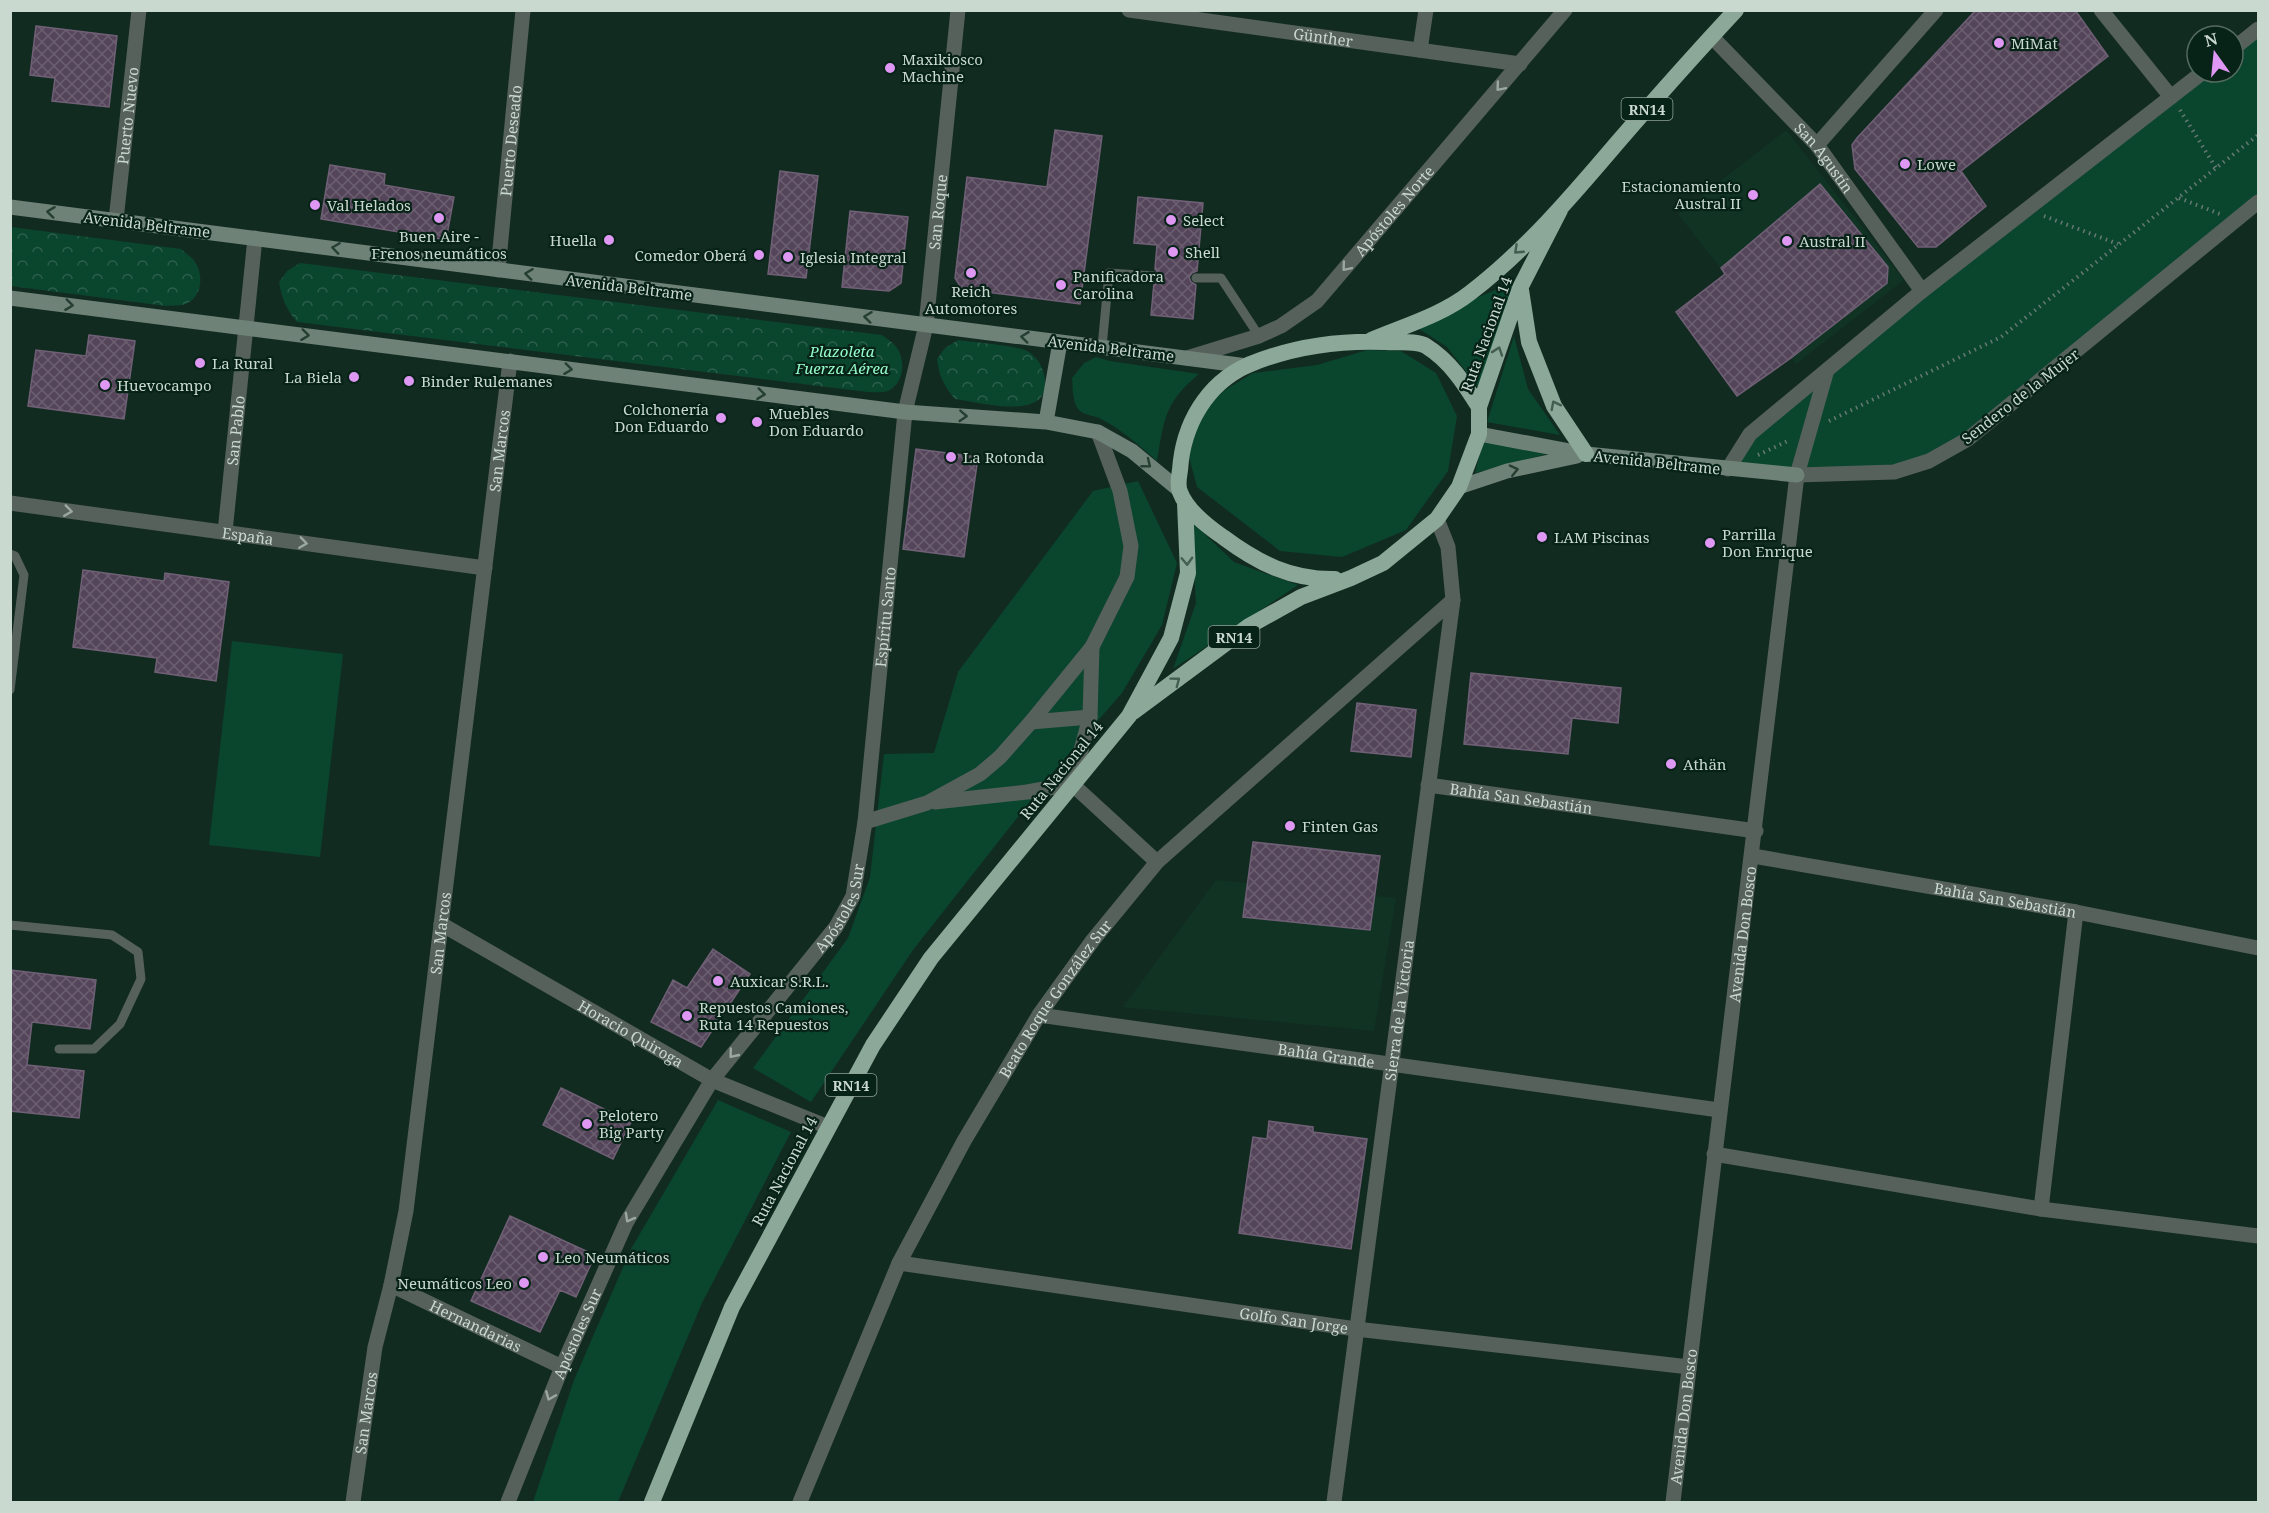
<svg xmlns="http://www.w3.org/2000/svg" width="2269" height="1513" font-family="'Noto Serif',serif">
  <style>
    .built { fill: #103324 }
    .grass { fill: #0a452e }
    .forest { fill: url(#forest-crowns) }
    .building { fill: url(#building-cross-hatch); stroke: #706076; stroke-width: 1.5 }
    .lines { fill: none; stroke-linecap: round; stroke-linejoin: round }
    .path { stroke: #657a70; stroke-width: 4; stroke-dasharray: 1.5 4.5; stroke-linecap: butt }
    .service { stroke: #55615a; stroke-width: 9 }
    .minor { stroke: #55615a; stroke-width: 15 }
    .tertiary { stroke: #55615a; stroke-width: 15 }
    .secondary { stroke: #6f8278; stroke-width: 15 }
    .trunk { stroke: #8ca899; stroke-width: 16 }
    .oneway { stroke: #9ba9a1 }
    .oneway2 { stroke: #263f33 }
    .oneway3 { stroke: #435e51 }
    .poi-dot { fill: #de98f3; stroke: #072216; stroke-width: 2 }
    .labels { text-anchor: middle; dominant-baseline: central; stroke-width: 4.5; stroke-linejoin: round; paint-order: stroke }
    .shield { fill: #072216; stroke: #90a298; stroke-width: 1.5 }
    .shield-label { font-size: 14px; font-weight: bold; fill: #cad9d0 }
    .street-label { font-size: 15px; fill: #cad9d0; stroke: #072216 }
    .poi-label { font-size: 15px; fill: #cad9d0; stroke: #072216; text-anchor: start }
    .park-label { font-size: 15px; font-style: italic; fill: #95fbca; stroke: #072216 }
  </style>
  <defs>
    <pattern id="forest-crowns" width="20" height="18" patternUnits="userSpaceOnUse" patternTransform="scale(1.5)"><rect width="20" height="18" fill="#0a452e"/><path d="M2 6a3 3 0 1 1 6 0M12 15a3 3 0 1 1 6 0" fill="none" stroke="#2c5f4b"/></pattern>
    <pattern id="building-cross-hatch" width="8" height="8" patternUnits="userSpaceOnUse" patternTransform="scale(1.5)"><rect width="8" height="8" fill="#55455a"/><path d="M0 0l8 8M0 8l8-8" fill="none" stroke="#6c5f71"/></pattern>
  </defs>
  <rect width="100%" height="100%" fill="#122b20"/>
  <path class="built" d="M1786,130L1904,280L1796,364L1678,214Z
    M1216,880L1396,898L1374,1031L1123,1007Z"/>
  <path class="grass" d="M2258,29V202L1969,439L1894,472L1728,469L1750,434L2203,72H2233V49Z
    M1521,279L1478,387L1447,347L1413,325Z
    M1514,336L1528,389L1560,435L1487,422Z
    M1367,350L1401,351L1436,373L1457,416L1448,471L1406,530L1342,557L1280,551L1197,487L1189,457L1200,412L1225,390L1253,373L1317,365Z
    M1096,357L1110,361L1199,374C1165,402 1164,419 1157,461C1140,446 1121,429 1101,419C1094,415 1085,416 1079,410C1072,402 1073,388 1072,378L1084,363Z
    M1483,441L1547,454L1475,473Z
    M1138,481L1177,563L1162,625L1122,693L1054,771L913,950L811,1102L753,1068L848,938L870,877L884,754L934,753L958,672L1093,491Z
    M1191,521L1234,562L1298,585L1173,669L1196,603Z
    M232,641L343,654L320,857L209,845Z
    M718,1100L791,1132L702,1303L618,1502H533L574,1380L631,1249Z"/>
  <path class="forest" d="M11,227L181,249C185,253 192,257 195,262C204,275 202,297 186,304C181,306 172,305 166,306L11,286Z
    M300,263L882,335C887,339 894,343 897,348C906,361 904,383 888,391C883,393 874,392 868,392L297,322C286,309 282,299 279,282L287,271Z
    M958,340C971,342 1019,346 1027,351C1038,357 1044,368 1045,381C1049,422 978,402 955,399C944,386 939,376 937,359L945,348Z"/>
  <path class="building" d="M1976,10H2075L2108,56L1961,171L1986,206L1936,247H1918L1855,169L1852,145L1857,138Z
    M36,26L117,36L109,107L52,101L55,78L30,75Z
    M1055,130L1102,136L1080,304L962,289L955,278L967,177L1047,187Z
    M330,165L385,174L384,185L454,197L446,240L321,219Z
    M780,171L818,176L806,278L768,274Z
    M1820,184L1888,267L1887,283L1791,358L1737,396L1676,312L1725,274L1721,268Z
    M1138,197L1203,203L1197,271L1192,273L1189,277L1191,282L1196,285L1193,319L1151,315L1154,283L1159,280L1161,276L1155,269L1157,245L1134,243Z
    M850,211L908,217L901,283L889,291L842,287Z
    M89,335L135,341L124,419L28,406L36,350L86,356Z
    M916,449L978,457L964,557L903,549Z
    M83,570L164,581L165,573L229,582L216,681L155,672L157,658L73,647Z
    M1471,673L1621,688L1618,723L1572,718L1568,754L1464,744Z
    M1357,703L1416,710L1411,757L1351,751Z
    M1253,842L1380,856L1370,930L1243,917Z
    M713,949L750,974L701,1047L651,1022L673,980L687,988Z
    M10,970L96,980L90,1029L32,1022L27,1065L84,1071L79,1118L10,1111Z
    M561,1088L631,1122L613,1159L543,1125Z
    M1269,1121L1313,1127V1132L1367,1139L1351,1249L1239,1233L1253,1137L1267,1139Z
    M510,1216L595,1255L576,1297L560,1290L540,1332L471,1301Z"/>
  <g class="lines">
    <path class="path" d="M2180,110L2216,168
      M2179,198L2220,214
      M2044,216L2118,244
      M1829,421L2001,337L2258,135
      M1758,455L1790,440"/>
    <path class="service" d="M1196,278H1221L1259,336
      M1102,347L1109,273L1154,276
      M10,554L15,556L24,575L10,690
      M10,925L112,935L138,952L141,979L120,1024L94,1049H59"/>
    <g class="minor">
      <path id="s1" d="M1129,10L1520,64"/>
      <path d="M2101,10L2171,97"/>
      <path id="s2" d="M1712,37L1817,145L1922,291"/>
      <path d="M2233,49L2258,29"/>
      <path d="M1420,50L1426,10"/>
      <path d="M1817,145L1936,10"/>
      <path id="s3" d="M116,220L139,10"/>
      <path id="s4" d="M498,270L523,10"/>
      <path d="M1827,370L1797,475L1894,472L1929,461L1968,439L2258,202"/>
      <path d="M1728,469L1750,434L1827,370L1922,291L2203,72"/>
      <path id="s5" d="M10,503L485,568"/>
      <path id="s6" d="M225,532L255,238"/>
      <path d="M1031,722L1090,717"/>
      <path d="M1072,784L1090,717L1092,647"/>
      <path d="M1072,784L1157,862"/>
      <path id="s7" d="M1428,785L1756,831"/>
      <path d="M935,802L1027,792L1072,784"/>
      <path id="s8" d="M865,822L905,412L926,325L958,10"/>
      <path id="s9" d="M1753,856L2076,912L2258,948"/>
      <path id="s10" d="M441,924L712,1080L828,1127"/>
      <path id="s11" d="M1039,1015L1719,1110"/>
      <path d="M1714,1154L2041,1209L2258,1236"/>
      <path d="M2041,1209L2076,912"/>
      <path id="s12" d="M899,1263L1356,1329L1689,1367"/>
      <path id="s13" d="M391,1285L562,1367"/>
      <path id="s14" d="M353,1502L375,1347L391,1285L406,1211L510,361"/>
      <path id="s15" d="M508,1502L562,1367L626,1223L712,1080L836,927L853,896L865,822L927,803L980,774L1000,757L1031,722L1092,647L1127,577L1131,546L1120,491L1098,432"/>
      <path id="s16" d="M800,1502L899,1263L964,1141L1039,1015L1093,940L1157,862L1453,600"/>
      <path id="s17" d="M1334,1502L1453,600L1448,547L1437,519"/>
    </g>
    <g class="tertiary">
      <path id="s18" d="M1187,358L1259,336L1281,326L1317,301L1565,10"/>
      <path id="s19" d="M1673,1502C1713,1160 1758,818 1797,475"/>
    </g>
    <path class="secondary" d="M10,207L1247,366
      M10,298L905,412L1046,422L1098,432L1132,451L1178,489
      M1046,422L1060,342
      M1479,434L1586,454L1797,475
      M1459,487L1507,471L1577,456"/>
    <path class="trunk" d="M1521,290L1529,342L1554,406L1586,454
      M1371,340C1404,326 1442,315 1470,293C1526,250 1572,196 1617,143C1656,98 1695,54 1736,10
      M1335,579C1291,580 1258,563 1223,537C1207,526 1187,511 1180,492C1177,485 1179,477 1180,470C1183,425 1206,384 1248,365C1291,347 1339,340 1386,342C1397,343 1417,340 1426,346C1450,361 1464,383 1479,407
      M1133,712L1249,626L1301,597L1351,578L1383,563L1437,519L1459,487L1479,434V407L1520,288L1560,210
      M652,1502L732,1307L873,1045L931,958L1129,716L1171,638L1188,573L1185,503"/>
  </g>
  <defs><path id="oneway-chevron" d="M-2-3.5L2.5 0L-2 3.5" fill="none" stroke-width="1.6" stroke-linecap="round" stroke-linejoin="round" transform="scale(1.5)"/></defs>
  <g class="oneway">
    <use href="#oneway-chevron" transform="translate(1500 87) rotate(130)"/>
    <use href="#oneway-chevron" transform="translate(1346 267) rotate(130)"/>
    <use href="#oneway-chevron" transform="translate(68 511) rotate(8)"/>
    <use href="#oneway-chevron" transform="translate(303 543) rotate(8)"/>
    <use href="#oneway-chevron" transform="translate(733 1054) rotate(129)"/>
    <use href="#oneway-chevron" transform="translate(629 1218) rotate(119)"/>
    <use href="#oneway-chevron" transform="translate(550 1396) rotate(112)"/>
  </g>
  <g class="oneway2">
    <use href="#oneway-chevron" transform="translate(51 212) rotate(-173)"/>
    <use href="#oneway-chevron" transform="translate(336 248) rotate(-172)"/>
    <use href="#oneway-chevron" transform="translate(529 274) rotate(-173)"/>
    <use href="#oneway-chevron" transform="translate(69 305) rotate(7)"/>
    <use href="#oneway-chevron" transform="translate(868 317) rotate(-173)"/>
    <use href="#oneway-chevron" transform="translate(305 335) rotate(7)"/>
    <use href="#oneway-chevron" transform="translate(1025 337) rotate(-173)"/>
    <use href="#oneway-chevron" transform="translate(568 369) rotate(7)"/>
    <use href="#oneway-chevron" transform="translate(761 394) rotate(7)"/>
    <use href="#oneway-chevron" transform="translate(963 416) rotate(4)"/>
    <use href="#oneway-chevron" transform="translate(1147 464) rotate(39)"/>
    <use href="#oneway-chevron" transform="translate(1514 470) rotate(-13)"/>
  </g>
  <g class="oneway3">
    <use href="#oneway-chevron" transform="translate(1518 250) rotate(137)"/>
    <use href="#oneway-chevron" transform="translate(1498 351) rotate(-71)"/>
    <use href="#oneway-chevron" transform="translate(1555 405) rotate(-117)"/>
    <use href="#oneway-chevron" transform="translate(1187 561) rotate(88)"/>
    <use href="#oneway-chevron" transform="translate(1176 681) rotate(-37)"/>
  </g>
  <g class="poi-dot">
    <circle cx="1999" cy="43" r="6"/>
    <circle cx="890" cy="68" r="6"/>
    <circle cx="1905" cy="164" r="6"/>
    <circle cx="1753" cy="195" r="6"/>
    <circle cx="315" cy="205" r="6"/>
    <circle cx="439" cy="218" r="6"/>
    <circle cx="1171" cy="220" r="6"/>
    <circle cx="609" cy="240" r="6"/>
    <circle cx="1787" cy="241" r="6"/>
    <circle cx="1173" cy="252" r="6"/>
    <circle cx="759" cy="255" r="6"/>
    <circle cx="788" cy="257" r="6"/>
    <circle cx="971" cy="273" r="6"/>
    <circle cx="1061" cy="285" r="6"/>
    <circle cx="200" cy="363" r="6"/>
    <circle cx="354" cy="377" r="6"/>
    <circle cx="409" cy="381" r="6"/>
    <circle cx="105" cy="385" r="6"/>
    <circle cx="721" cy="418" r="6"/>
    <circle cx="757" cy="422" r="6"/>
    <circle cx="951" cy="457" r="6"/>
    <circle cx="1542" cy="537" r="6"/>
    <circle cx="1710" cy="543" r="6"/>
    <circle cx="1671" cy="764" r="6"/>
    <circle cx="1290" cy="826" r="6"/>
    <circle cx="718" cy="981" r="6"/>
    <circle cx="687" cy="1016" r="6"/>
    <circle cx="587" cy="1124" r="6"/>
    <circle cx="543" cy="1257" r="6"/>
    <circle cx="524" cy="1283" r="6"/>
  </g>
  <g class="labels">
    <g class="shield">
      <rect x="1621.5" y="98" width="51" height="22" rx="4.5"/>
      <rect x="1208.5" y="626" width="51" height="22" rx="4.5"/>
      <rect x="825.5" y="1074" width="51" height="22" rx="4.5"/>
    </g>
    <g class="shield-label">
      <text x="1647" y="109">RN14</text>
      <text x="1234" y="637">RN14</text>
      <text x="851" y="1085">RN14</text>
    </g>
    <g class="street-label">
      <text stroke="none"><textPath href="#s1" startOffset="196">Günther</textPath></text>
      <text stroke="none"><textPath href="#s3" startOffset="105">Puerto Nuevo</textPath></text>
      <text stroke="none"><textPath href="#s4" startOffset="130">Puerto Deseado</textPath></text>
      <text stroke="none"><textPath href="#s2" startOffset="165">San Agustín</textPath></text>
      <text stroke="none"><textPath href="#s18" startOffset="262">Apóstoles Norte</textPath></text>
      <text stroke="none"><textPath href="#s8" startOffset="615">San Roque</textPath></text>
      <text transform="translate(147 224) rotate(7)">Avenida Beltrame</text>
      <text transform="translate(629 287) rotate(7)">Avenida Beltrame</text>
      <text transform="translate(1486 334) rotate(-70)">Ruta Nacional 14</text>
      <text transform="translate(1111 348) rotate(7)">Avenida Beltrame</text>
      <text transform="translate(2020 396) rotate(-38)">Sendero de la Mujer</text>
      <text stroke="none"><textPath href="#s6" startOffset="102">San Pablo</textPath></text>
      <text stroke="none"><textPath href="#s14" startOffset="1062">San Marcos</textPath></text>
      <text transform="translate(1657 462) rotate(6)">Avenida Beltrame</text>
      <text stroke="none"><textPath href="#s5" startOffset="240">España</textPath></text>
      <text stroke="none"><textPath href="#s8" startOffset="206">Espíritu Santo</textPath></text>
      <text transform="translate(1061 770) rotate(-51)">Ruta Nacional 14</text>
      <text stroke="none"><textPath href="#s7" startOffset="94">Bahía San Sebastián</textPath></text>
      <text stroke="none"><textPath href="#s9" startOffset="256">Bahía San Sebastián</textPath></text>
      <text stroke="none"><textPath href="#s15" startOffset="686">Apóstoles Sur</textPath></text>
      <text stroke="none"><textPath href="#s14" startOffset="576">San Marcos</textPath></text>
      <text stroke="none"><textPath href="#s19" startOffset="572">Avenida Don Bosco</textPath></text>
      <text stroke="none"><textPath href="#s16" startOffset="566">Beato Roque González Sur</textPath></text>
      <text stroke="none"><textPath href="#s17" startOffset="496">Sierra de la Victoria</textPath></text>
      <text stroke="none"><textPath href="#s10" startOffset="219">Horacio Quiroga</textPath></text>
      <text stroke="none"><textPath href="#s11" startOffset="290">Bahía Grande</textPath></text>
      <text transform="translate(784 1171) rotate(-62)">Ruta Nacional 14</text>
      <text stroke="none"><textPath href="#s12" startOffset="399">Golfo San Jorge</textPath></text>
      <text stroke="none"><textPath href="#s13" startOffset="94">Hernandarias</textPath></text>
      <text stroke="none"><textPath href="#s15" startOffset="182">Apóstoles Sur</textPath></text>
      <text stroke="none"><textPath href="#s14" startOffset="90">San Marcos</textPath></text>
      <text stroke="none"><textPath href="#s19" startOffset="86">Avenida Don Bosco</textPath></text>
    </g>
    <g class="poi-label">
      <text x="2011" y="43">MiMat</text>
      <text x="902" y="59">Maxikiosco<tspan x="902" dy="17">Machine</tspan></text>
      <text x="1917" y="164">Lowe</text>
      <text x="1741" y="186" text-anchor="end">Estacionamiento<tspan x="1741" dy="17">Austral II</tspan></text>
      <text x="327" y="205">Val Helados</text>
      <text x="1183" y="220">Select</text>
      <text x="439" y="236" text-anchor="middle">Buen Aire -<tspan x="439" dy="17">Frenos neumáticos</tspan></text>
      <text x="597" y="240" text-anchor="end">Huella</text>
      <text x="1799" y="241">Austral II</text>
      <text x="1185" y="252">Shell</text>
      <text x="747" y="255" text-anchor="end">Comedor Oberá</text>
      <text x="800" y="257">Iglesia Integral</text>
      <text x="1073" y="276">Panificadora<tspan x="1073" dy="17">Carolina</tspan></text>
      <text x="971" y="291" text-anchor="middle">Reich<tspan x="971" dy="17">Automotores</tspan></text>
      <text x="212" y="363">La Rural</text>
      <text x="342" y="377" text-anchor="end">La Biela</text>
      <text x="421" y="381">Binder Rulemanes</text>
      <text x="117" y="385">Huevocampo</text>
      <text x="709" y="409" text-anchor="end">Colchonería<tspan x="709" dy="17">Don Eduardo</tspan></text>
      <text x="769" y="413">Muebles<tspan x="769" dy="17">Don Eduardo</tspan></text>
      <text x="963" y="457">La Rotonda</text>
      <text x="1722" y="534">Parrilla<tspan x="1722" dy="17">Don Enrique</tspan></text>
      <text x="1554" y="537">LAM Piscinas</text>
      <text x="1683" y="764">Athän</text>
      <text x="1302" y="826">Finten Gas</text>
      <text x="730" y="981">Auxicar S.R.L.</text>
      <text x="699" y="1007">Repuestos Camiones,<tspan x="699" dy="17">Ruta 14 Repuestos</tspan></text>
      <text x="599" y="1115">Pelotero<tspan x="599" dy="17">Big Party</tspan></text>
      <text x="555" y="1257">Leo Neumáticos</text>
      <text x="512" y="1283" text-anchor="end">Neumáticos Leo</text>
    </g>
    <g class="park-label">
      <text x="842" y="351">Plazoleta<tspan x="842" dy="17">Fuerza Aérea</tspan></text>
    </g>
  </g>
  <rect width="2269" height="1513" fill="none" stroke="#cad9d0" stroke-width="24"/>
  <g transform="translate(2215 54) rotate(345)"><circle r="28" fill="#072216" stroke="#556b60" stroke-width="1.5"/>
  <path d="M0-4.5L10 22L0 15L-10 22Z" fill="#de98f3"/>
  <text y="-9" font-size="16" font-weight="bold" text-anchor="middle" fill="#cad9d0">N</text>
  </g>
</svg>
